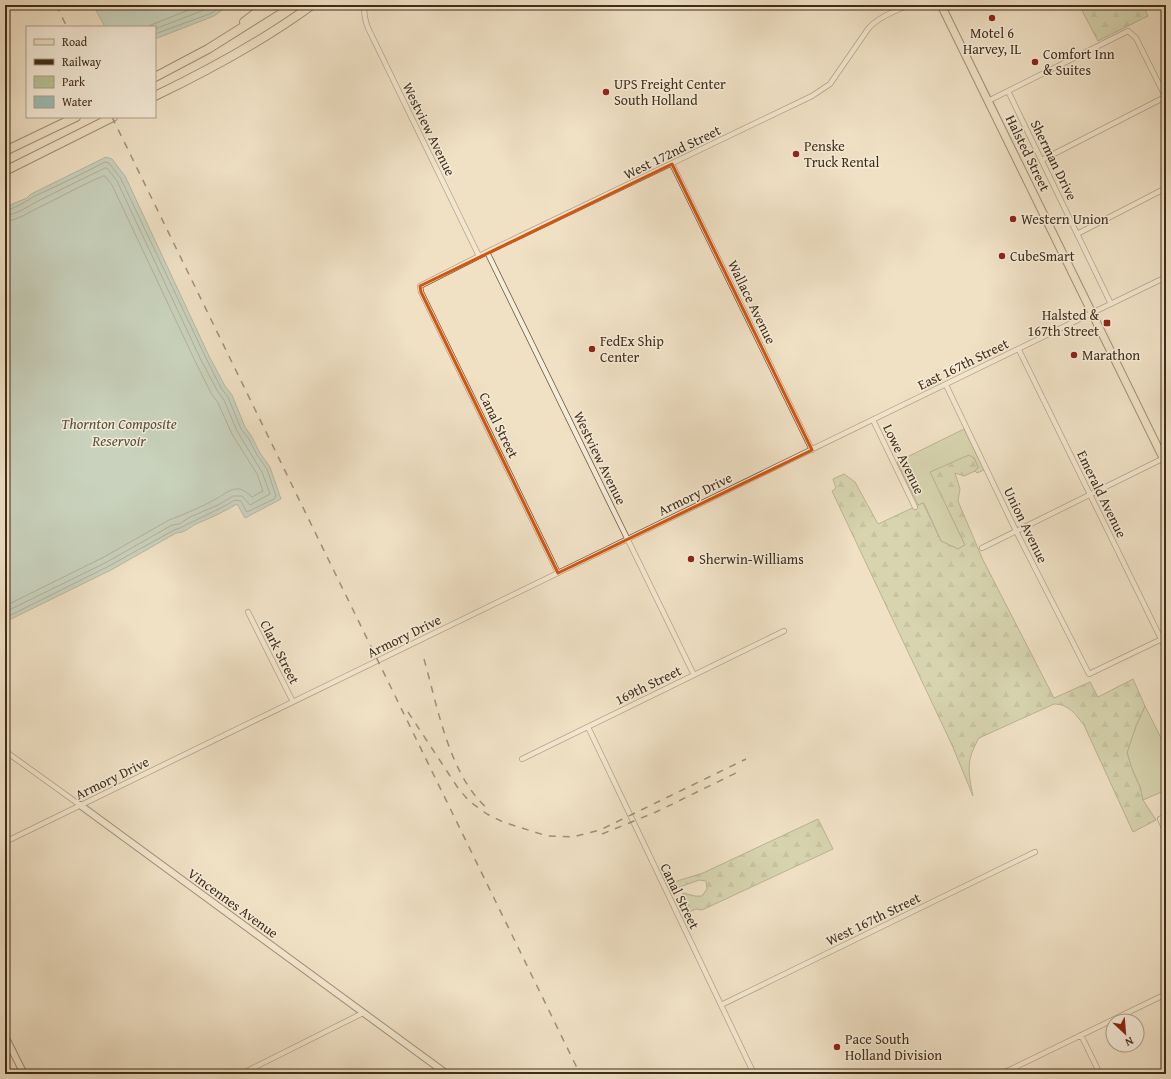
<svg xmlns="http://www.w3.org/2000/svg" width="1171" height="1079" font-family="'Gentium Book Plus',serif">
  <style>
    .green { fill: #b8c395; stroke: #7c7856 }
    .forest { fill: url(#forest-firs); stroke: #7c7856 }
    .water { fill: #9abeb4; stroke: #768475 }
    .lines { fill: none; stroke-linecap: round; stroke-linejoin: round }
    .shore { stroke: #6d7566; stroke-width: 1 }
    .street-casing { stroke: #6c5942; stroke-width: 6 }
    .secondary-casing { stroke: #402c17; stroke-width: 8 }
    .primary-casing { stroke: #402c17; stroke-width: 9 }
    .highway-casing { stroke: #402c17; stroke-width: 10 }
    .street { stroke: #f5ecd9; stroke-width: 4.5 }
    .secondary { stroke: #f5ecd9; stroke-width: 6 }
    .primary { stroke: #f0e1c5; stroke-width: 7 }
    .highway { stroke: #f0e1c5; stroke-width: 8 }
    .rail { stroke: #402c17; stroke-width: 1.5; stroke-dasharray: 7 7; stroke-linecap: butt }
    .marked { fill: none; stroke: #d7540d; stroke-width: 3; stroke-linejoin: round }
    .poi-dot { fill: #8f2418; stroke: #f5ecd9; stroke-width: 1.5 }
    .labels { text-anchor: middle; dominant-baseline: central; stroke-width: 3; stroke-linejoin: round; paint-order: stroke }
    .poi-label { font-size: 14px; fill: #402c17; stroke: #f5ecd9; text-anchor: start }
    .street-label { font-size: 14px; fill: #402c17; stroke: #f5ecd9 }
    .water-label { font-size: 15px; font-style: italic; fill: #56503e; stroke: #f5ecd9 }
  </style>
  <defs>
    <pattern id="forest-firs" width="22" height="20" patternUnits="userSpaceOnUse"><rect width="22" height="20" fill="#b8c395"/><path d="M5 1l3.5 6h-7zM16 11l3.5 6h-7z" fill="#979f79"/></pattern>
  </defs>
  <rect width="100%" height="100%" fill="#f0e1c5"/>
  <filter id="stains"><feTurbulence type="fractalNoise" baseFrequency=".005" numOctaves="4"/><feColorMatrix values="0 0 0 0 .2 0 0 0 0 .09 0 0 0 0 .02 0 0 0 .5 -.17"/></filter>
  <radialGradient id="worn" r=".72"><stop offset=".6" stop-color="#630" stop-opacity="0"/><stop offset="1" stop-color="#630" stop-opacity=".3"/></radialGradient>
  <path class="green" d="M964,429L984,470L977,473L975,471L978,467L974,458L931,472L965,545L958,549L941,541L924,503L918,505L897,462Z
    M1145,706L1166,748V790L1143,800L1140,787L1132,769L1127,752L1136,726Z"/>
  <path class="forest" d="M1079,5H1143L1148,16L1098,41Z
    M969,455L974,458L978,467L975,471L964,476L955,473L960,489L958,501L983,560L1054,698L1090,682L1098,697L1133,679L1145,706L1136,726L1127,753L1132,769L1140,787L1143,800L1156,820L1133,832L1084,725C1075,714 1069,704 1054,704L979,738C966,760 968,772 973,796L952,745L832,491L836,488L833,479L844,474L855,482L878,524L923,503L941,541L958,549L965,545L930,472Z
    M818,819L833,849L702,910L696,909L689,912L684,911L680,903L683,893L695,896H702L707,889L706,881L699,880L677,888L672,885L677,881L703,873Z"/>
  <path class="water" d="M93,5H229L214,16L155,39V27H105Z
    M106,157L112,159L125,176L209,356L225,386L232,395L245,427L252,437L260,453L270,467L281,499L245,518L237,504C224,512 210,518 196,524C189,528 184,533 176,533L111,570L5,622V207L27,198L31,194Z"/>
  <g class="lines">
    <path class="shore" d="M146,27L201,5
      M155,29L209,8L214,5
      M155,34L212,13L222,5
      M5,210C16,209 26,201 35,196C59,185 82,174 105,162L109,163L121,179L206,358L221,388L228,397L241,429L249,439L257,455L267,469L276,496L274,499L247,512L246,511L241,501L235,500C222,508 208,514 194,521C187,524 182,528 174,530L109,566L5,618
      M5,215C17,215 28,206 38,201C60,190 82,179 105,168H107L117,181L201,360L217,390L224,400L237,431L262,472L270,494L250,505L242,496H233L218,505L190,517L179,524L172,525L107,562L5,612
      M5,221C18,221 30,211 42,206C62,196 82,185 103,176H105L112,185L196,363L211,393L218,403L232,434L257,474L263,491L252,497C247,493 243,488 236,489C228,490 222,496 216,499C203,506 183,515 169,520L104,557L5,606"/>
    <defs>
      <path id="street" d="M365,5C363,13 365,20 368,28L479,256
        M1008,91L1111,304
        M988,101L1128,31L1136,38L1166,98
        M1042,160L1165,97
        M672,164L812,450
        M1077,234L1166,188
        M487,252L694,675
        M1019,350L1166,649
        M946,385L1016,531L1089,674L1166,637
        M873,420L915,507
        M982,548L1164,458
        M558,573L421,292L420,286L487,252L812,96L830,84L868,29C878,17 894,12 908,5
        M248,612L293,702
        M588,727L754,1074
        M5,751L80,805
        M522,759L784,631
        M1166,816L1160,819L1166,832
        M5,842L1166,277
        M721,1005L1035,852
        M1081,1035L1100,1074
        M241,1074L363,1013
        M1001,1074L1166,994"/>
      <path id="secondary" d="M80,805L447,1074
        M5,1036L24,1074"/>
      <path id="primary" d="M941,5L1166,464"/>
      <path id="highway" d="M244,22L266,5
        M155,77L208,49L278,5
        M155,96C209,70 263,41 312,5
        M5,151L76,117
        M5,171L113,117"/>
    </defs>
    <use href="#street" class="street-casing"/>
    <use href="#secondary" class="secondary-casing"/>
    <use href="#primary" class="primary-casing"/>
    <use href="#highway" class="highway-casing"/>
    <use href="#street" class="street"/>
    <use href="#secondary" class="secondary"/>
    <use href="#primary" class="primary"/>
    <use href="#highway" class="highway"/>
    <path class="rail" d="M56,5L67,27
      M112,117L580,1074
      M424,659C438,708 449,776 489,810
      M408,712L458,788L469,801L487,814L503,822L547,836L573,837L600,830L746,759
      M602,834L656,812L740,771"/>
  </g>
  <path d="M0 0H1171V1079H0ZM672,164L812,450L558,573L421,292L420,286Z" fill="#f0e1c5" fill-opacity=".55" fill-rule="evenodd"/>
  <path class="marked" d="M672,164L812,450L558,573L421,292L420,286Z"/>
  <g class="poi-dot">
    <circle cx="992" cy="18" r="4"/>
    <circle cx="1035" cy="62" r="4"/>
    <circle cx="606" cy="92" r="4"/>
    <circle cx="796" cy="154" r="4"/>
    <circle cx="1013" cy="219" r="4"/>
    <circle cx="1002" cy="256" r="4"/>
    <rect x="1103" y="319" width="8" height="8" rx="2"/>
    <circle cx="592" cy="349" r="4"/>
    <circle cx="1074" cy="355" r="4"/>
    <circle cx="691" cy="559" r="4"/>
    <circle cx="837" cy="1047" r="4"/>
  </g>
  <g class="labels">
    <g class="poi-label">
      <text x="992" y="33" text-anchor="middle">Motel 6<tspan x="992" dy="16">Harvey, IL</tspan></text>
      <text x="1043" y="54">Comfort Inn<tspan x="1043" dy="16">&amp; Suites</tspan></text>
      <text x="614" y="84">UPS Freight Center<tspan x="614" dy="16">South Holland</tspan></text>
      <text x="804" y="146">Penske<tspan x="804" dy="16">Truck Rental</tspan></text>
      <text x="1021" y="219">Western Union</text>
      <text x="1010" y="256">CubeSmart</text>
      <text x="1099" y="315" text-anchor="end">Halsted &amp;<tspan x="1099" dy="16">167th Street</tspan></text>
      <text x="600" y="341">FedEx Ship<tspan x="600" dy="16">Center</tspan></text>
      <text x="1082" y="355">Marathon</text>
      <text x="699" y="559">Sherwin-Williams</text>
      <text x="845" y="1039">Pace South<tspan x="845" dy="16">Holland Division</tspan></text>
    </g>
    <g class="street-label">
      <text transform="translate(429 129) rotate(64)">Westview Avenue</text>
      <text transform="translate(672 152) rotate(-26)">West 172nd Street</text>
      <text transform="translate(1028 153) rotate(64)">Halsted Street</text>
      <text transform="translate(1054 160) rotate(64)">Sherman Drive</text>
      <text transform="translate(752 302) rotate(64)">Wallace Avenue</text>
      <text transform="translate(963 364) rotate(-26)">East 167th Street</text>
      <text transform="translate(499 425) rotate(64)">Canal Street</text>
      <text transform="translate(600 458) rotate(64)">Westview Avenue</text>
      <text transform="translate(904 459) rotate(64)">Lowe Avenue</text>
      <text transform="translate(695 494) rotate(-26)">Armory Drive</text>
      <text transform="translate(1102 494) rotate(64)">Emerald Avenue</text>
      <text transform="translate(1026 525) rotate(64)">Union Avenue</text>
      <text transform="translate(404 636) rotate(-26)">Armory Drive</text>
      <text transform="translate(280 652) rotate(63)">Clark Street</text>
      <text transform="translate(648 685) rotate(-26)">169th Street</text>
      <text transform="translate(112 778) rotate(-26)">Armory Drive</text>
      <text transform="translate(680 896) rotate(64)">Canal Street</text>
      <text transform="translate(233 903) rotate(36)">Vincennes Avenue</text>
      <text transform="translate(873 919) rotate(-26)">West 167th Street</text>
    </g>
    <g class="water-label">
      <text x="119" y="423">Thornton Composite<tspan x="119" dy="17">Reservoir</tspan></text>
    </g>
  </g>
  <rect width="1171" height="1079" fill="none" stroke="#f0e1c5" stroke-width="20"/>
  <rect x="6" y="6" width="1159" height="1067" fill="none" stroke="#402c17" stroke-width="2"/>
  <rect x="10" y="10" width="1151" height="1059" fill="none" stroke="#402c17"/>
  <rect x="26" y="26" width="130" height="92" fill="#f5ecd9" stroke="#ad9f8b"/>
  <rect x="34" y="39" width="20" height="6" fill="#f0e1c5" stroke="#ad9f8b"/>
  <text x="62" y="46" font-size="12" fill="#402c17">Road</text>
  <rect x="34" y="59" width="20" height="6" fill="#402c17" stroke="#ad9f8b"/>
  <text x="62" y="66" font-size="12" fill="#402c17">Railway</text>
  <rect x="34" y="76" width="20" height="12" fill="#b8c395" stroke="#ad9f8b"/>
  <text x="62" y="86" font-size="12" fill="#402c17">Park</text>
  <rect x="34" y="96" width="20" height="12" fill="#9abeb4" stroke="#ad9f8b"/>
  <text x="62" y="106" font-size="12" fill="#402c17">Water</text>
  <g transform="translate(1125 1033) rotate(154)"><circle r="19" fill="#f5ecd9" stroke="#ad9f8b"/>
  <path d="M0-3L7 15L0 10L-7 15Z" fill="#8f2418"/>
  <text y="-6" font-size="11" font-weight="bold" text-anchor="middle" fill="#402c17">N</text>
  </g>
  <rect width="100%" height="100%" filter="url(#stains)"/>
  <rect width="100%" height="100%" fill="url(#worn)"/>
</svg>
